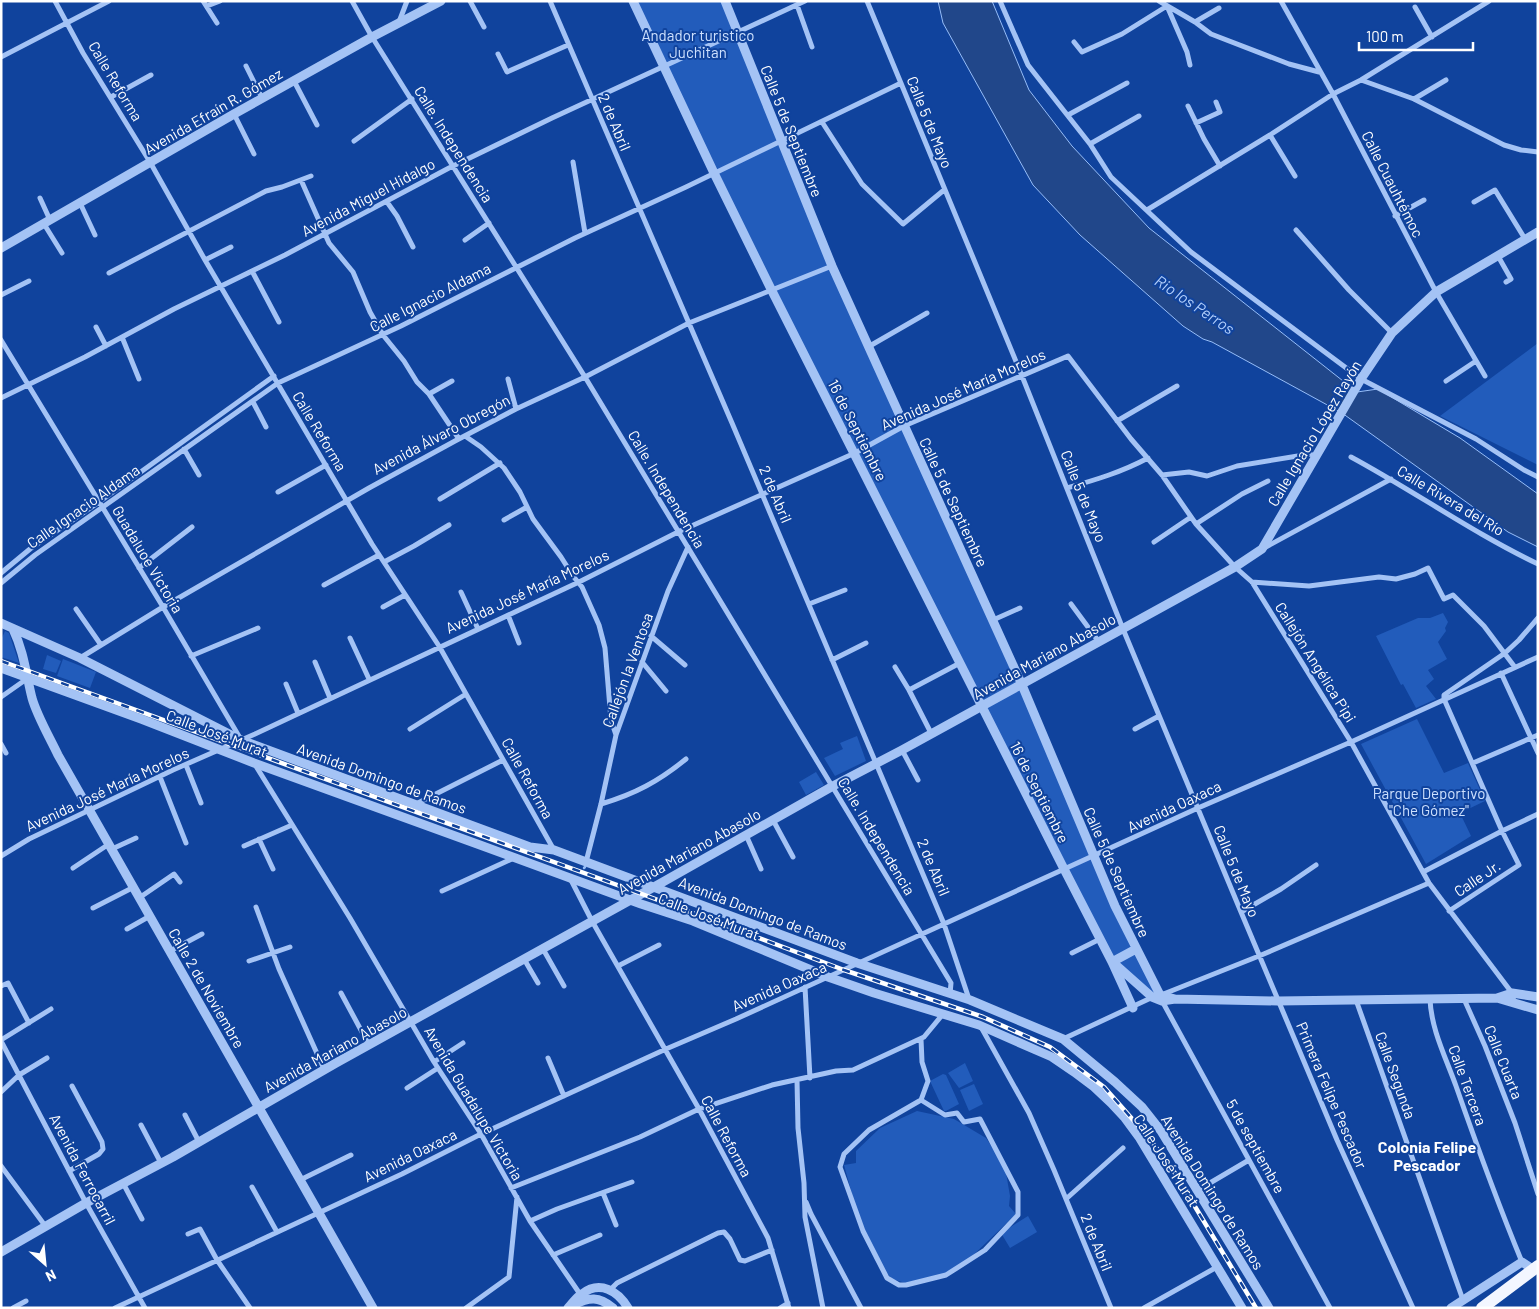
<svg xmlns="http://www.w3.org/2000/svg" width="1539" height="1309" font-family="Barlow,sans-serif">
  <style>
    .green { fill: #225cbb }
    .water { fill: #21478a; stroke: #96bdf8 }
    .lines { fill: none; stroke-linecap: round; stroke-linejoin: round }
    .stream { stroke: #96bdf8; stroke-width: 2.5 }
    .minor { stroke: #a4c3f5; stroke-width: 5 }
    .tertiary { stroke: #a4c3f5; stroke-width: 9 }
    .primary { stroke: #f3f6ff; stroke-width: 12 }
    .rail-casing { stroke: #fff; stroke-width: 4.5 }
    .rail { stroke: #10439d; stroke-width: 2.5; stroke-dasharray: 8; stroke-linecap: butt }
    .labels { text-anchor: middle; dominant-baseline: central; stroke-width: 4; stroke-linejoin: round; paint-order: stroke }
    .park-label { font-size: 15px; fill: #cde0fe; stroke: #10439d }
    .street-label { font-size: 15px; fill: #fff; stroke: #10439d }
    .water-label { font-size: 16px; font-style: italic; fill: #b1cefb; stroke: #10439d }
    .neighbourhood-label { font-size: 16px; font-weight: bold; fill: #fff; stroke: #10439d }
  </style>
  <rect width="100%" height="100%" fill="#10439d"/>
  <path class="green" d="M633,1H725L832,266L1094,856L1162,1001L1112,962L981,706Z
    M1538,343V465L1440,416Z
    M1443,613L1448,622L1445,628L1446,631L1438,642L1447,659L1428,670L1434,679L1426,686L1436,699L1416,708L1403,684L1401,685L1376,636L1418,618H1430Z
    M5,631L9,633L19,663L1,657V640Z
    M47,655L61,661L56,673L43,669Z
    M63,659L96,672L90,688L57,676Z
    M1417,719L1444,773L1468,763L1485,801L1460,813L1471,836L1426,864L1361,744Z
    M857,736L866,761L835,776L824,758L843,749L840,743Z
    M816,772L824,785L806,795L799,782Z
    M965,1063L973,1081L959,1088L948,1073Z
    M943,1074L946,1075L959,1104L946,1111H944L930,1081Z
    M974,1084L983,1104L969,1111L960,1090Z
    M917,1111L954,1119L986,1138L1005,1167L1010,1196L1009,1206L1016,1214L964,1264L937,1279L912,1285L892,1279L875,1260L863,1234L844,1165L856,1163V1151L880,1128Z
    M1028,1216L1037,1232L1010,1248L1001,1233Z"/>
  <path class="water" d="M938,1H992L1029,90L1072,146L1149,228L1357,392L1378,389L1460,438L1538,494V547L1508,532L1342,413L1212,342L1203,339L1183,326L1080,235L1033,185L943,23Z"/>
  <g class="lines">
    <path class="stream" d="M584,868L585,867"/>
    <path class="minor" d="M55,1L83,53L150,162L205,260L372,544L439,646L554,850
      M203,1L217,23
      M352,1L372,37L585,377L951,983L950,994
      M470,1L484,27
      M550,1L732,423L944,924L969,999
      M867,1L1022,376L1123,629L1241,912L1337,1140L1413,1308
      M1000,1L1028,65L1090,144L1111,177L1191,252L1361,379L1476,439L1524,470L1538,477
      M1159,1L1195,22L1211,34L1289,64L1319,72
      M1281,1L1333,94L1436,292L1485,376
      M797,5L812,47
      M207,6L220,1
      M1415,7L1432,37
      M399,22L407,1
      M1195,22L1219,8
      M1074,42L1082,52L1122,34L1167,6L1187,52L1190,65
      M498,54L507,72L568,45
      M1,57L109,1
      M246,66L262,98
      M1361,80L1414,99L1504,145L1521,150L1538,152
      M294,81L317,125
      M111,97L151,75
      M1414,99L1446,80
      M1188,106L1204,139L1220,166
      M234,114L254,154
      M1068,115L1127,83
      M822,122L862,184L903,224L944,190
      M1196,123L1220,112L1216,102
      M1270,135L1295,176
      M354,141L412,99
      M1090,144L1139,116
      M573,162L585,233
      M301,180L329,243L353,272L370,312L383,335L404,361L417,382L429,394L459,439
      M40,198L50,220
      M387,202L397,216L413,247
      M1474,202L1495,190L1525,239
      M80,203L95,235
      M1147,210L1270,135L1333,94L1361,80L1489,1
      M1395,216L1424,200
      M44,224L62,253
      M1296,230L1349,290L1392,333
      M465,240L489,223
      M1498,256L1511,279L1506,282
      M205,260L231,247
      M252,271L279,322
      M109,273L266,191L282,187L311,176
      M1,295L29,281
      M96,327L106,346
      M122,337L139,379
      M1,340L163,607L240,738
      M868,347L927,313
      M508,379L516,409
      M1446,381L1476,361
      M429,394L452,381
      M1,398L85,357L174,309L285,255L449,168L552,118L805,1
      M253,402L266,427
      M1117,421L1177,386
      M465,436L481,447L504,468L520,492L533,519L561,557L573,576L582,587L599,625L605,648L611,720L616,735
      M184,449L199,475
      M1351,457C1414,491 1473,533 1538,564
      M1162,475L1189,472L1207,476L1237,466L1310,454L1317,457
      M1067,488C1095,480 1122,472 1148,458
      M278,492L326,465
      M440,499L500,463
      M504,520L527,507
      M1196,524L1242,494L1268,481
      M1154,542L1191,517
      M1264,548L1391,479
      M384,562L414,546L449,525
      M139,568L192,527
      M1,573L30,549L99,502L274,376
      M1252,582L1309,586L1379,577L1396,579L1415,574L1428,568L1444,599L1453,595L1484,626L1514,666
      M1,583L35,555L278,383L401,326L575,238L686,187L901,83
      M324,585L379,555
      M461,592L478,629
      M809,604L845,590
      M1071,604L1099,642
      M383,607L405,595
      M76,609L101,645
      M508,615L519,643
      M993,620L1020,608
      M651,636L685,665
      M350,638L369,679
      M191,656L258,628
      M80,658L163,607L369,488L455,441L516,409L585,377L689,323L832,266
      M832,660L866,643
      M315,662L330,698
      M642,662L666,691
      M895,667L909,690L931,733
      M1501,673L1538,753
      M286,684L298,713
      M909,690L960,663
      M1,697L28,678
      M410,729L466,694
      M1135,729L1159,716
      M1,744L6,753
      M902,750L918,780
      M254,763L350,918L434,1062L481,1134L530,1221L582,1297
      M1473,763L1538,735
      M186,765L201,803
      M160,777L186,843
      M601,804C635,794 659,781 686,759
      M414,805L503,760
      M773,820L793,857
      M746,835L761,869
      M259,839L273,869
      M244,846L292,825
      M112,849L136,838
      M1,856L29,839L173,770L255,734L579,582L678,532L855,453L904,426L1068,356L1131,439L1162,475L1196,524L1235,567L1252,582L1351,742L1429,883L1512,993L1514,1002
      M586,862L601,804L616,735L668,591L688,547
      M73,868L109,844
      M1423,872L1502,831L1538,814
      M571,880L592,921L699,1109L768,1238L789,1308
      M442,891L514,858
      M139,898L174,874L180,882
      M256,907L279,969L324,1069
      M93,908L134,887
      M1449,911L1519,865L1502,831L1444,699V695L1505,653L1519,640L1538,618
      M1241,912L1281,889L1316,865
      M127,929L150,916
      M543,949L564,986
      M170,951L202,934
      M1072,953L1100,939
      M524,959L538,983
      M249,961L290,947
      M618,966L659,945
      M1,986L8,983L29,1023
      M805,987L810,1078
      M341,993L369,1045
      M1161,995L1259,956L1429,883
      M1161,999L1330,1308
      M1430,999C1431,1029 1446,1058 1456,1086C1477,1146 1498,1204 1522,1262
      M1464,999L1485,1046L1515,1123L1538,1194
      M1356,1000L1463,1300
      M981,1027L1029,1113L1054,1170L1111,1308
      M1063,1039L1153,997
      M1,1040L51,1009
      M1,1041L86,1203L145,1308
      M548,1058L564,1096
      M434,1062L463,1043
      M797,1080L798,1128L804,1183L805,1217L823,1308
      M407,1088L438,1068
      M1,1092L19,1075L47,1058
      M921,1100L945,1115L957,1113L964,1122L980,1119L1018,1192V1215L985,1250L946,1275L906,1285H899L887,1278L863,1231L840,1167L844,1154L869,1130L921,1100L928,1081L922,1062L921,1039
      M185,1115L199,1142
      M141,1125L161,1163
      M1,1166L46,1227
      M69,1171L99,1154L103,1149L102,1142L72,1086
      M300,1180L351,1155
      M123,1183L142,1219
      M252,1187L277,1232
      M511,1188L640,1137L699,1109L772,1085L836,1071L853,1070L924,1037L943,1014
      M1198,1190L1249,1160
      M603,1193L616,1225
      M1066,1199L1123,1148
      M806,1202L811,1214L861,1308
      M530,1221L557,1209L632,1182
      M188,1234L200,1229L217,1260L250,1308
      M553,1255L600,1235
      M610,1290L617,1283L718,1233L724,1232L730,1239L740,1260L745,1261L772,1250
      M13,1308L26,1301
      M115,1308L402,1174L481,1134L666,1049L736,1019L1198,808L1351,742L1538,657
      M466,1308L509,1277L517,1197
      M780,1308L788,1303
      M1144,1308L1217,1267"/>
    <path class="tertiary" d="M633,1L714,173L771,289L1064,869L1112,962L1133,1008
      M725,1L832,266L1022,685L1115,906L1160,995L1175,999
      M1,248L234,114L372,37L441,1
      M1,623L80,658L241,740L530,847L554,850L857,963L970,1000L1063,1039L1115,1082L1142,1107L1161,1131L1269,1308
      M13,629C24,652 26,674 32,698C37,716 50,738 58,755L373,1308
      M1,668L141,719L254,763L480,845L641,904L693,921L828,977L874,993L979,1025L1052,1057L1074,1072L1094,1087L1111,1103L1125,1118L1139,1137L1242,1308
      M1112,962L1136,949
      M1116,965L1152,997L1162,1001L1175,999L1278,1001L1497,998L1538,1010
      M1497,998L1512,993L1538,997
      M1,1252L86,1203L173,1157L336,1063L654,887L833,786L902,750L1235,567L1262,549L1361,379L1392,333L1436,292L1538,232
      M574,1305C589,1297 599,1296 613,1308
      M568,1308C573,1303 576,1297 582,1294C600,1280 618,1291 628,1308
      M1451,1308L1522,1262L1534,1270"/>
    <path class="primary" d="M1482,1308L1538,1266"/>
    <defs>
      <path id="rail" d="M1,661L642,894L844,970L983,1017L1050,1047L1104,1087L1149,1138L1173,1170L1256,1308"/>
    </defs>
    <use href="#rail" class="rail-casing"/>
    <use href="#rail" class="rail"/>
  </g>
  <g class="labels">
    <g class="park-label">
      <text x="698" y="35">Andador turistico<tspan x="698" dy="17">Juchitan</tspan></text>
      <text x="1429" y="793">Parque Deportivo<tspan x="1429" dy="17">"Che Gómez"</tspan></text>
    </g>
    <g class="street-label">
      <text transform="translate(116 81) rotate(59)">Calle Reforma</text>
      <text transform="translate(213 111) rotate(-30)">Avenida Efraín R. Gómez</text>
      <text transform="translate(615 122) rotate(67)">2 de Abril</text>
      <text transform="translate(930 122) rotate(68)">Calle 5 de Mayo</text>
      <text transform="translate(792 131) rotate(68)">Calle 5 de Septiembre</text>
      <text transform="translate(454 144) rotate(58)">Calle. Independencia</text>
      <text transform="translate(1393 184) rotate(63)">Calle Cuauhtémoc</text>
      <text transform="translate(368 197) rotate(-28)">Avenida Miguel Hidalgo</text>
      <text transform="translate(430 297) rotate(-27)">Calle Ignacio Aldama</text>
      <text transform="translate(963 389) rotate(-24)">Avenida José María Morelos</text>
      <text transform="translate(858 430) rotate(63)">16 de Septiembre</text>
      <text transform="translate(320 431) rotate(59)">Calle Reforma</text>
      <text transform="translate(1314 433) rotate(-59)">Calle Ignacio López Rayón</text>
      <text transform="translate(441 434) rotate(-28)">Avenida Álvaro Obregón</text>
      <text transform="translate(667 489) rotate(59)">Calle. Independencia</text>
      <text transform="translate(776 494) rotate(67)">2 de Abril</text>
      <text transform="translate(1084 496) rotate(68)">Calle 5 de Mayo</text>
      <text transform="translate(1451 500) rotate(31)">Calle Rivera del Río</text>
      <text transform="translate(954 502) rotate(65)">Calle 5 de Septiembre</text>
      <text transform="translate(83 506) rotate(-35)">Calle Ignacio Aldama</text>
      <text transform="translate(148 559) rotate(59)">Guadaluoe Victoria</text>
      <text transform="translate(527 591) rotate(-25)">Avenida José María Morelos</text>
      <text transform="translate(1044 656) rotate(-29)">Avenida Mariano Abasolo</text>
      <text transform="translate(1316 662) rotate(58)">Callejón Angélica Pipi</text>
      <text transform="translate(627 670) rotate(-70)">Callejón la Ventosa</text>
      <text transform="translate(217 733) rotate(21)">Calle José Murat</text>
      <text transform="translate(382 778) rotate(20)">Avenida Domingo de Ramos</text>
      <text transform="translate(528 778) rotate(61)">Calle Reforma</text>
      <text transform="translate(107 789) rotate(-25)">Avenida José María Morelos</text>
      <text transform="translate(1040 792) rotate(63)">16 de Septiembre</text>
      <text transform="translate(1174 806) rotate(-25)">Avenida Oaxaca</text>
      <text transform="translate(877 836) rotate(59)">Calle. Independencia</text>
      <text transform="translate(689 851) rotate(-29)">Avenida Mariano Abasolo</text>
      <text transform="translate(934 867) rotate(67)">2 de Abril</text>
      <text transform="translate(1237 871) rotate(68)">Calle 5 de Mayo</text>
      <text transform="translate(1117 872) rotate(66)">Calle 5 de Septiembre</text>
      <text transform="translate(1477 878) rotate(-34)">Calle Jr.</text>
      <text transform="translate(763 913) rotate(21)">Avenida Domingo de Ramos</text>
      <text transform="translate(709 916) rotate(21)">Calle José Murat</text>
      <text transform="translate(779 986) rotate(-24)">Avenida Oaxaca</text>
      <text transform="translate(207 988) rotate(60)">Calle 2 de Noviembre</text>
      <text transform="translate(335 1049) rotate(-29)">Avenida Mariano Abasolo</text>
      <text transform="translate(1504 1062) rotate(68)">Calle Cuarta</text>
      <text transform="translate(1396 1075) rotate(70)">Calle Segunda</text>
      <text transform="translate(1468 1085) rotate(70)">Calle Tercera</text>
      <text transform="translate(1332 1095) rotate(67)">Primera Felipe Pescador</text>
      <text transform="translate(474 1103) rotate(59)">Avenida Guadalupe Victoria</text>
      <text transform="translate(727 1136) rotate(62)">Calle Reforma</text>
      <text transform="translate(1256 1146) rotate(61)">5 de septiembre</text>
      <text transform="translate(410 1155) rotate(-26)">Avenida Oaxaca</text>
      <text transform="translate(1167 1160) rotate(57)">Calle José Murat</text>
      <text transform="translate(83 1169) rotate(62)">Avenida Ferrocarril</text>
      <text transform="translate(1213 1192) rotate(58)">Avenida Domingo de Ramos</text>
      <text transform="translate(1097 1242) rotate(68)">2 de Abril</text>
    </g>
    <g class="water-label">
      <text transform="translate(1195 304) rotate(34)">Rio los Perros</text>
    </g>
    <g class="neighbourhood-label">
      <text x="1427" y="1146">Colonia Felipe<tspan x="1427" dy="18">Pescador</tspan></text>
    </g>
  </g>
  <rect width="1539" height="1309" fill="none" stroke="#ffffff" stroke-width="5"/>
  <g transform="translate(45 1264) rotate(153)" stroke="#10439d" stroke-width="4" paint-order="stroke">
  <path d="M0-4L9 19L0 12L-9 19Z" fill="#ffffff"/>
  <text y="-8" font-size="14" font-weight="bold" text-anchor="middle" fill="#ffffff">N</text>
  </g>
  <path d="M1359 42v8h114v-8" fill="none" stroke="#ffffff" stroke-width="2.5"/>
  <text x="1366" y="42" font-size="15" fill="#ffffff" stroke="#10439d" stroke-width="4" paint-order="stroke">100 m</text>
</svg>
